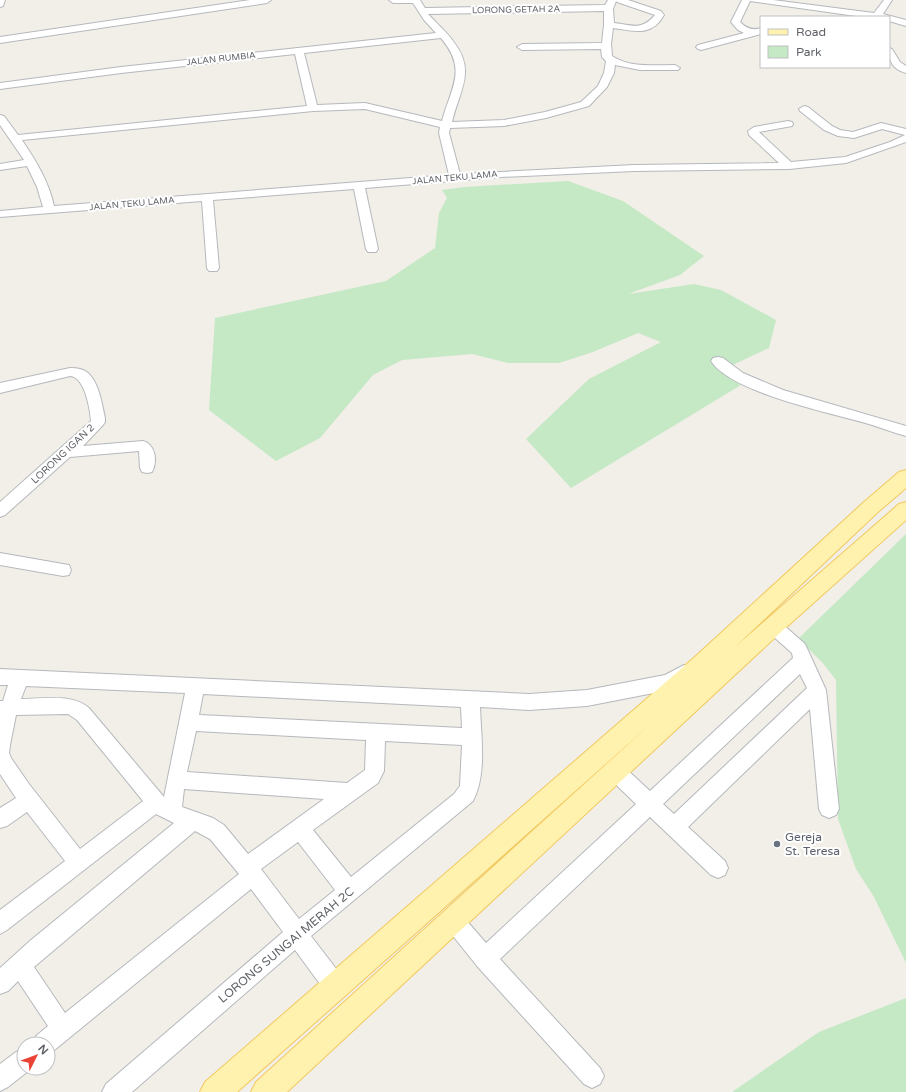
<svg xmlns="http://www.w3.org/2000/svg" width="906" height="1092" font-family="'Varela Round',sans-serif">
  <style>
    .green { fill: #c5e8c5 }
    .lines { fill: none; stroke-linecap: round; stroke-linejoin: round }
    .minor-casing { stroke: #b5b8bc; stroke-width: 2 }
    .major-casing { stroke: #f2c960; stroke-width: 2 }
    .minor { fill: #fff; fill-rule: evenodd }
    .major { fill: #fff2af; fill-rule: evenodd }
    .worship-dot { fill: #6b7280; stroke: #fff; stroke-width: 1.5 }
    .labels { text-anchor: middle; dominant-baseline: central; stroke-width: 4; stroke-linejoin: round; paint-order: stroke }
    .far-street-label { font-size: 9px; fill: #5f6368; stroke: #fff }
    .street-label { font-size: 10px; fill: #5f6368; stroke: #fff }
    .near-worship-label { font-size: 12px; fill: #5b616d; stroke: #fff; text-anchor: start }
    .near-street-label { font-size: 12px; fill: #5f6368; stroke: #fff }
  </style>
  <rect width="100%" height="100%" fill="#f1efe8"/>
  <path class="green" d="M568,181L623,201L704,256L680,275L628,294L694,284L721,290L776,320L769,348L720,371L741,385L571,488L526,439L589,379L661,342L638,333L593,352L559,363H508L472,354L402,360L373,375L320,438L276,461L209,410L215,318L386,281L435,248L439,213L447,198L442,190L464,187Z
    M906,534V963L874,897L856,869L838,819L836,680L822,662L798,639Z
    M906,998V1092H732L819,1032Z"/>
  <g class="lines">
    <defs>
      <path id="minor" d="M0,0H5L3,6L0,7Z
        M250,0H271L267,3L0,43V37Z
        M389,0H420L425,8L605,5L608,0H628L661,11L664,15C652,37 634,31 613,28L611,44L612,56C630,68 654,65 675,65L680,68L678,70H640L615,65L614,73L607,87L589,106L546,118L504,126L450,128L449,133L460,174L634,165L779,163L749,135L748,131L754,127L788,121L792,122L793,124L792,126L759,132L791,162L845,157L890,142L905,135L882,129L854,138L838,136L824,130L800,111L799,109L804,106L808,107L832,126L840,130L853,132L881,123L906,129V142L846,163L789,169L634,171L501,177L365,188L378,249L376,252H368L366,249L354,189L213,200L219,268L217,271H209L207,268L202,201L0,217V211L43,207L37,187L27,166L0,170V164L24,160L0,125V115L4,116L18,135L307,106L295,54L121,73L0,89V83L121,67L436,33L424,20L413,3H393ZM616,1L617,2L655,15C641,31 633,25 614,23L613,9ZM604,11V25L602,43L522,44L517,47L522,50L601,49L602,57L606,61L604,73L598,86L581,102L545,112L504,120L452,122C459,91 477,71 453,41C446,31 436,23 428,14ZM441,38C468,70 451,87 442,121L365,103L317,105L304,53ZM365,109L440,127L439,133L449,175L54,206C49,182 36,161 22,140L313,111Z
        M742,0H773L874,13L884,0H892L883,14L906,20V26L889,21V17H863L750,1L740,22C746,28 752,31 761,28V34L701,50L698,49L696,47L698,45L744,33L738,30L731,22Z
        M889,48L892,49L900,62L906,66V73C892,69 889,61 889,48Z
        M718,357L723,358L743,373L783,390L906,426V436C891,432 877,426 862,422C826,412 731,392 711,361L713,358Z
        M70,368C76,368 84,369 88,373C99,383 102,404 105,418V422L103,425L83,446L143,441C155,444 158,461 152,472L147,473L142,472L140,468L139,451L70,457L5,515L0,517V502L91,421C90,409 85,377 70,376L0,393V383Z
        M0,553L63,564L69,565L71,570L69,575L63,576L0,565Z
        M773,619L779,621L805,644L826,690L839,809L836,815L829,818L822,815L819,809L810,709L688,827L725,861L728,868L725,875L718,878L711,875L650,817L500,959L600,1068L604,1076L600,1084L592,1088L584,1084L477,966L445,926L442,919L445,912L452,909L459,912L486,943L636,804L608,777L605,771L608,765L615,762L622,765L650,791L793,658L792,653L767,631L764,626L767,621ZM800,674L807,688L674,814L663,804Z
        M684,665L690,668L693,673L690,678L669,690L587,706L529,710L480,707C481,738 487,774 473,801L311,936L344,979L347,987L344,995L336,998L328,995L295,950L132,1092H102L106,1084L283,932L251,889L52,1052L48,1054V1044H33L36,1036L48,1026L18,981L8,991L0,994V968L31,940L174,823L156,814L7,930L0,934V910L65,861L27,812L7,826L0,828V808L16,798L0,774V701H3L8,685H0V669L529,694L587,690L665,675ZM26,686L185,693L164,797L89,708C71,693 44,699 21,699ZM203,694L461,707L462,728L199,715ZM68,714L77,720L143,801L80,849L29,784L11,758L9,753L10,745L16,715ZM196,731L366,740L365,770L347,783L187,772ZM385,741L462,745L460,786L454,794L351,877L313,830L378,783L384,771ZM184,789L324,799L248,854L224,825L213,818L182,807ZM195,831L210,839L239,874L65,1013L34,967ZM298,842L335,890L299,919L261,869Z
        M24,1049V1068H32L8,1087L0,1091V1064L16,1052Z"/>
      <path id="major" d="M906,470V488L878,512L735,647L899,504L906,502V520L781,632L287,1092H251L256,1082L655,720L237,1092H200L205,1082L697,655L864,502L899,472Z"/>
    </defs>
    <use href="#minor" class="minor-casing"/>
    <use href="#major" class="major-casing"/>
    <use href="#minor" class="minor"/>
    <use href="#major" class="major"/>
  </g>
  <circle class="worship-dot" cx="777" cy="844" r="4"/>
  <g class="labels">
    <g class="far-street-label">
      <text transform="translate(516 10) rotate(-1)">LORONG GETAH 2A</text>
      <text transform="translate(221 59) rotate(-6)">JALAN RUMBIA</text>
      <text transform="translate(455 178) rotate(-5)">JALAN TEKU LAMA</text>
      <text transform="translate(132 204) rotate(-5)">JALAN TEKU LAMA</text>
    </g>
    <g class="street-label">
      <text transform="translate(63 454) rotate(-43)">LORONG IGAN 2</text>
    </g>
    <g class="near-worship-label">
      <text x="785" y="837">Gereja<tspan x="785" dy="14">St. Teresa</tspan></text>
    </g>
    <g class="near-street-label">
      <text transform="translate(286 945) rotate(-40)">LORONG SUNGAI MERAH 2C</text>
    </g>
  </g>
  <rect x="760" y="16" width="130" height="52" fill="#ffffff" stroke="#bfc1c3"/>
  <rect x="768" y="29" width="20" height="6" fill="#fff2af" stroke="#bfc1c3"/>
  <text x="796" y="36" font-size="12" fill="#5f6368">Road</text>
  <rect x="768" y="46" width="20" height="12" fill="#c5e8c5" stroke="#bfc1c3"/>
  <text x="796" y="56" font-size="12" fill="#5f6368">Park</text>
  <g transform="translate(36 1056) rotate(48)"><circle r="19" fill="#ffffff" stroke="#bfc1c3"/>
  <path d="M0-3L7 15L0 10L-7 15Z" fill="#ea4335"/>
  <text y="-6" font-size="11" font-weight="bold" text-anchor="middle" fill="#5f6368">N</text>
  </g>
</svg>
